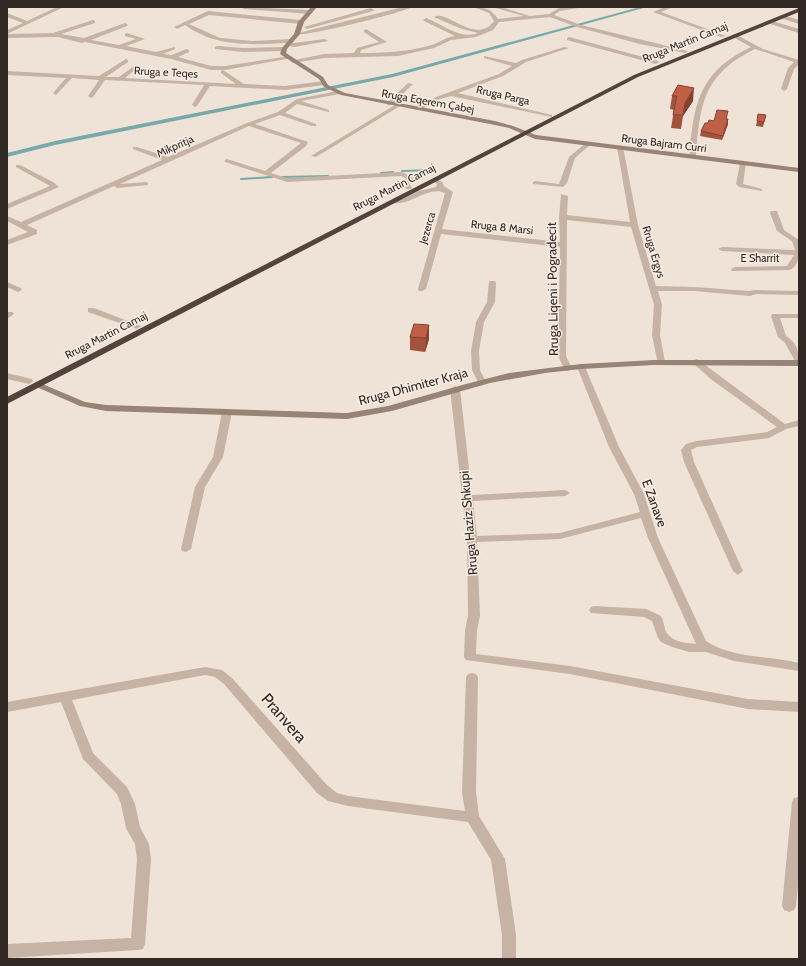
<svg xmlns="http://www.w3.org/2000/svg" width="806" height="966" font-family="Cabin,sans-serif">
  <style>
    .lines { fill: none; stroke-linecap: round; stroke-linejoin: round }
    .stream { stroke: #78a9aa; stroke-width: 2 }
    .canal { fill: #78a9aa; fill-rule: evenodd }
    .street { fill: #c6b3a5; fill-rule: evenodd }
    .secondary { fill: #998276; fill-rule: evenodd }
    .highway { fill: #52433d; fill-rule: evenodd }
    .wall { fill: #a3523c }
    .shaded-wall { fill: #854231 }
    .building { fill: #be5f46; stroke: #854231 }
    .labels { text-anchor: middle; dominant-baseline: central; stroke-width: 3; stroke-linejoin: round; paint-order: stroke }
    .far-street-label { font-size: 11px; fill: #322925; stroke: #f7ede3 }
    .street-label { font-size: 13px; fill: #322925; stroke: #f7ede3 }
    .near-street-label { font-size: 16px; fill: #322925; stroke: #f7ede3 }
  </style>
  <rect width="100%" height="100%" fill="#efe3d7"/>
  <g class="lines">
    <path class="stream" d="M402,171L434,170
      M381,173L393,172
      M283,177L328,176
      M241,179L272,177"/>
    <path class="canal" d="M640,7H647L393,77L55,145L7,157V153L55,141L392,74Z"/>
    <path class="street" d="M57,7H64L7,34V30L23,23L7,17V13L27,21Z
      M241,7L310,10L313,12L310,14L244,9Z
      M403,7H412C402,13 301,38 294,34Z
      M473,7C486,7 491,9 498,19L524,16L492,7H501L530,16L549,14L559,8L585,7L560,11L554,15L581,25L688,51L685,53L640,44L577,27L550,17L499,22L493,30L476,37L451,40L434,48L398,56L324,58L293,63L290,61L324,54L354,53L357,48L379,42L364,32V30L366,29L387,42L361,50L360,53C383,53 406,52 428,46C438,44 445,37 455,36L424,21L423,20L426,18C443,24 459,40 478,33L459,28L434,17C447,9 476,46 494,21L489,13Z
      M665,7H673L661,12L726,36L721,37L653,12Z
      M371,8L374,10L373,11L307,29L304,27Z
      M208,11L301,20L304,22L301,24L209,15L189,24L220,38L253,41L291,39L294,41L290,43H294L325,39L328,41L294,47L286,45V43C251,45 215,47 185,25L177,29L174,27Z
      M782,15L799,20V24L780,18L779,17Z
      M93,20L95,21V23L61,34L84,38L125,23L128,25L127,26L91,40L119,45L136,39L125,36V34L127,33L145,39L126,46L156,52L175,47V49L163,54L171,55L187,49L189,50V52L178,57L211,66H225L289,56L292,58L225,70H211L171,59L85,42L82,43L58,37L7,38V34L53,33Z
      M769,20L799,29V33L767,23L766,22Z
      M735,34L763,49L799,60V64L794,69L787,89L784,91L781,89L788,68L794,62L755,49C704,74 700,103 696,156L691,157C688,150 691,138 692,130C697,88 713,65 751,47L733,37V35Z
      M569,37L658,61L659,62L656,64L567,40V38Z
      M217,46L243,48L284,47L287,49L284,51L243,52L215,49V47Z
      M564,47L569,48L526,62L503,76L458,93L552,115V117L451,96L440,99L420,110L415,109L436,97L499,74L512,66L484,58V56L516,63L522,60Z
      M126,59L128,60V62L106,77H119L134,66L136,67V69L125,78L236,84L221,73V71L223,70L244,84L285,86L324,81L327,83L324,85L285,90L210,86L197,106L195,107L192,105L204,85L105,80L93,97L91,98L88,96L99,80L72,78L56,95L53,93L66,78L7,75V71L99,76Z
      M408,83L413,84L391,105H387V103Z
      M338,91L341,93L340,94L301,101L329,110V112L297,104L285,113L316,124V126H312L280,115L255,124L308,142L306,146L271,173L287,178L402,172L413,178L409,183L412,188L410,189H406L402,183L406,178L401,176L287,182L225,162L224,161L227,159L265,171L301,143L249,126L120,184L146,182L148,183V185L117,188L114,186L27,225L37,230V234L7,245V240L28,232L7,221V216L21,222L162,160L133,149V147H137L168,157L247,123L278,112L297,99Z
      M395,105L400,106L316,157L311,156Z
      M586,143L591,144L575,158L567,183L563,187L533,184V182L535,181L559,184L569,157Z
      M620,145L623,147L638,225L656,286L694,287L749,291L755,290L799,291V295L756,294L750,296L694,291H658L662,305L660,335L665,362L661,365L658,364L652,335L654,305L631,227L567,220L566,356L572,368L568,371L565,370L558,356L560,247L441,234L426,289L422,291H419L418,289L445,193C428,185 411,206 393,203V199H403L419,191L436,187L437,184L433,181L438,180L442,182L444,186L453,192L442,229L560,242L559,217L561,194L568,196L567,215L630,222L617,147Z
      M743,161L746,163L743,184L762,189V191L739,187L736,184L740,163Z
      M16,165H20L53,182L59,187L7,209V204L50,186L16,167Z
      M771,211H777L784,230L799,240C799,251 801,266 789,270L732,271L731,269L735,267L787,266L794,255L722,251L718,249L722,247L795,250L792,241L777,231L770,213Z
      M489,281H495L496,283L495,302L484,322L479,351L480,370L486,382L482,385L479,384L472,370L471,351L476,322L487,302Z
      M7,282L21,288L22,290L18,292L7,287Z
      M88,308H94L141,326L137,329L134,328L88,312Z
      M7,312H13L14,314L7,319Z
      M772,314H799V318H780L786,336C797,342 799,352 799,364L795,361L785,343L778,337L771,316Z
      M697,359L785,424L799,420V426L786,429L769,438L697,447L691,450L694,462L743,571L738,575L733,571L684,462L681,450L686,444L696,441L767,432L777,427L712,380L694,364L693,362L694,360Z
      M581,364L585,367L619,447L644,494L658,538L706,641C733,659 768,655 799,663V671L734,661L706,652H689L672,647L661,642L658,638L652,621L644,617L591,613L589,610L591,607L595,606L646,609L661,616C664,621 664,627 666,632C672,642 686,643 696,644L648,538L641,518L560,539L477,542L480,616L477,630L476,654L570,666L748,699L799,702V712L748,709L570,674L466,660L464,657L465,630L468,616L467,539L450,389L455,386L460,389L472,495L565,490L570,493L565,496L473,501L477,536L560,533L640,512L634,494L609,447L577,367Z
      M7,373L32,379L33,381L29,384L7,379Z
      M227,409L232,412L223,457L205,487L191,549L186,552L182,551L181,549L195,487L213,457L222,412Z
      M205,667L222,670L232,678L327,785L337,793L348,796L465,811L462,792L466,677L468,674L472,673L476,674L478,677L476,792L479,816L505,859L516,935V959H502V935L491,860L468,822L348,806L328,801L317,793L224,684L215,677L205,675L72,700L93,753L127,787L135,804L140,827L149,844L151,859L145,944L143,949L138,950L7,958V944L131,938L137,859L135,844L126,828L121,804L117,794L83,759L61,702L7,712V702Z
      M799,797V875L796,906L794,910L789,912L784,910L782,906L792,802L794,798Z"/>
    <path class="secondary" d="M311,7H317L304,22L300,34L287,49L286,53L323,77L328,85L345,93L495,121L513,126L536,135L799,168V172L535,139L509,128L495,125L341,95L324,87L319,79L280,54L282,48L294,34L298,22Z
      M654,360H799V366L654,365L581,369L545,373L490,383L392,411L347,419L106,411L80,406L32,385L37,382L40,383L85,402L106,405L347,413L388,406L466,384L509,373L581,364Z"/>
    <path class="highway" d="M799,8V12L638,77L7,404V397L634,75Z"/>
  </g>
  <path class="wall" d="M678,85L693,101L683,116L681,129L671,128L674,110L670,109L672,96Z
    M766,115L763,127L756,126L757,121Z
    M726,119H728V124L722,140L700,136L701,131L708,123Z
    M429,325V339L425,352L410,350V337Z"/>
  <path class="shaded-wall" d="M694,88L693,101L683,116L681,129L685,103Z
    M728,119V124L722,140L723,136Z
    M429,325V339L425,352L426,338Z"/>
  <path class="building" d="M678,85L694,88L685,103L683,115H673L677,96H672Z
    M717,110L728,111L726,119H728L723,136L701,131L705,123H708L709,120L714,121Z
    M758,114L766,115L764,122L757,121Z
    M414,324L429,325L426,338L410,337Z"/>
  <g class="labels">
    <g class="far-street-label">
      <text transform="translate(685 42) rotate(-22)">Rruga Martin Camaj</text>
      <text transform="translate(166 72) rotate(3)">Rruga e Teqes</text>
      <text transform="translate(503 95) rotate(13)">Rruga Parga</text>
      <text transform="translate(428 101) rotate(10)">Rruga Eqerem Çabej</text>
      <text transform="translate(664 143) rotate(7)">Rruga Bajram Curri</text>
      <text transform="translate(175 146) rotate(-24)">Mikpritja</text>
      <text transform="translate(394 187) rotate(-27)">Rruga Martin Camaj</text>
      <text transform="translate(502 227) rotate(6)">Rruga 8 Marsi</text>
      <text transform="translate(427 228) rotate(-74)">Jezerca</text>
      <text transform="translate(654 252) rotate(73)">Rruga Ergys</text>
      <text x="760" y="258">E Sharrit</text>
      <text transform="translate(106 335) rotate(-27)">Rruga Martin Camaj</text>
    </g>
    <g class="street-label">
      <text transform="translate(552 289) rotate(-91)">Rruga Liqeni i Pogradecit</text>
      <text transform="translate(413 386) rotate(-15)">Rruga Dhimiter Kraja</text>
      <text transform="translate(655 503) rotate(70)">E Zanave</text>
      <text transform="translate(468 523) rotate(-95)">Rruga Haziz Shkupi</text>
    </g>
    <g class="near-street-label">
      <text transform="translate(284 718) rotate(49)">Pranvera</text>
    </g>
  </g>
  <rect width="806" height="966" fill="none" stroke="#322925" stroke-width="16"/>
</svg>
